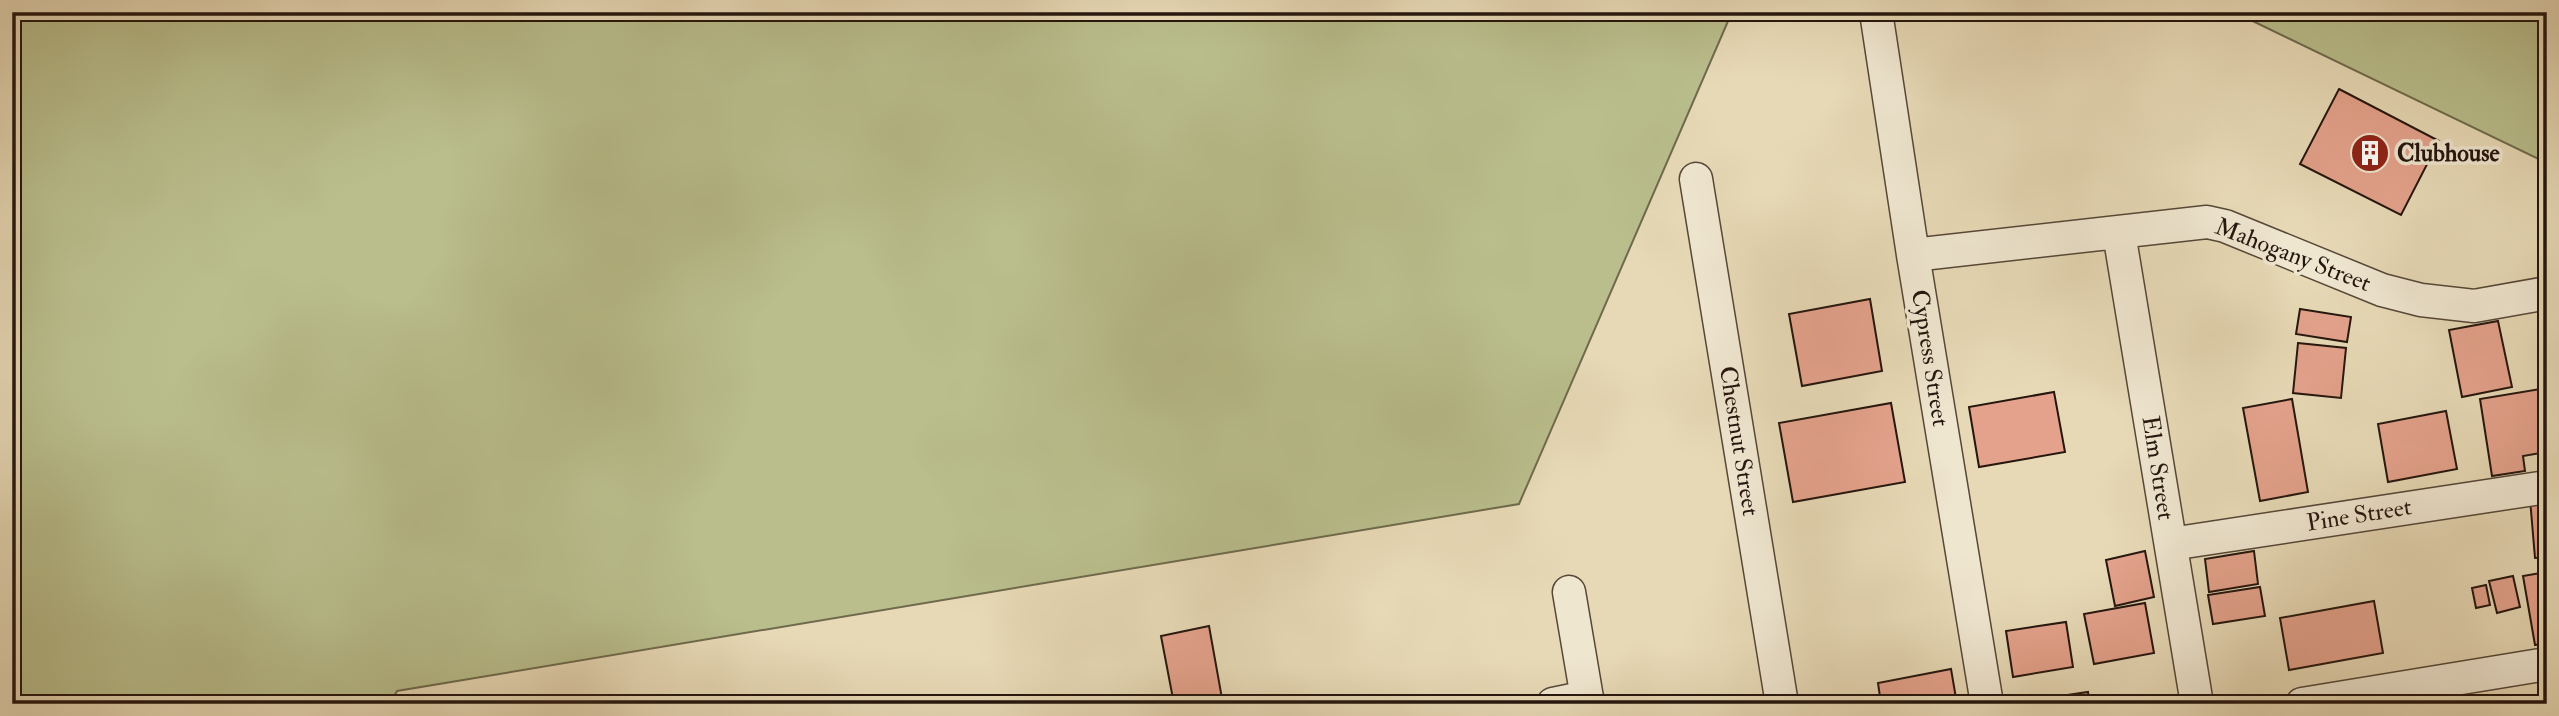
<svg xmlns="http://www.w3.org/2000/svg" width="2559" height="716" font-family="'IM FELL Double Pica',serif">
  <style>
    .green { fill: #b9be8c; stroke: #6f6a4d; stroke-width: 2 }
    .building { fill: #e4a28c; stroke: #25160e; stroke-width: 2 }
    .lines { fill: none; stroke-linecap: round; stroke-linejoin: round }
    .minor-casing { stroke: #564738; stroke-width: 35 }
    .minor { stroke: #efe6d0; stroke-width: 32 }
    .labels { text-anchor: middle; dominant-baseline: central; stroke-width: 7; stroke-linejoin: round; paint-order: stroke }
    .poi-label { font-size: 24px; font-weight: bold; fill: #25160e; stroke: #efe6d0; text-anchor: start }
    .street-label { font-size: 24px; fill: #25160e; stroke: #efe6d0 }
  </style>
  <rect width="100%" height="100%" fill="#e7d9b6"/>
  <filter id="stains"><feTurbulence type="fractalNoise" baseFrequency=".00286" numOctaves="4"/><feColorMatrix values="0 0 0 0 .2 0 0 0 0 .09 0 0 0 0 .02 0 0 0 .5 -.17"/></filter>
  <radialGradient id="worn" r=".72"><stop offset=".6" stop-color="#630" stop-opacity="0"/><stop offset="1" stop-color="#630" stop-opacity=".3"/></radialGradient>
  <path class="green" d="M12,12H1732L1519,504L397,691L390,704H12Z
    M2234,12H2547V163Z"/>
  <path class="building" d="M2339,89L2439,141L2401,215L2300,164Z
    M1870,299L1882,371L1802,386L1789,314Z
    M2300,309L2351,317L2347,342L2296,334Z
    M2498,321L2512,387L2462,397L2449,330Z
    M2298,343L2346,348L2341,398L2293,393Z
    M2547,388V452L2523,456L2525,471L2492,476L2480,399Z
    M2054,392L2065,452L1979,467L1969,407Z
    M2292,399L2308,492L2260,501L2243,408Z
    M1891,403L1905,482L1793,502L1779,423Z
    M2446,411L2457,469L2388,482L2378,424Z
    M2547,498V557L2535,558L2530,499Z
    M2145,551L2154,597L2115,606L2106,560Z
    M2254,551L2258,584L2209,592L2205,559Z
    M2547,572V643L2535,645L2523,576Z
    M2513,576L2520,607L2497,613L2489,581Z
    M2486,585L2490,605L2476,608L2472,588Z
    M2260,587L2265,616L2213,624L2208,595Z
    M2374,601L2383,653L2289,670L2280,618Z
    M2145,603L2154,653L2094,664L2084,614Z
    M2066,622L2073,667L2013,677L2006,631Z
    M1209,626L1223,704H1174L1161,636Z
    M1951,669L1957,704H1881L1878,683Z
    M2088,692L2090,704H2061L2060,696Z"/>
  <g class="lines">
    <defs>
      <path id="minor" d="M1876,12L1913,255L1987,704
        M1696,179L1782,704
        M2119,233L2197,704
        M1913,255L2207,222L2225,226L2382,290L2421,300L2474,306L2547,293
        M2171,544L2547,487
        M1569,592L1588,704
        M1553,704L1587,697
        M2302,704L2547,664"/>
    </defs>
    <use href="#minor" class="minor-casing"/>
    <use href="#minor" class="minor"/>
  </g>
  <defs>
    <symbol id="building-disc" viewBox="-11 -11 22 22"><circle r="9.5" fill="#8f2418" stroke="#efe6d0"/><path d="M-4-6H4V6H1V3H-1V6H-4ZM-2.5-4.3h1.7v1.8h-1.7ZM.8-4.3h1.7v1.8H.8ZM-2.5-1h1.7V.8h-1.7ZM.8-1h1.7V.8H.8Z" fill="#fff"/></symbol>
  </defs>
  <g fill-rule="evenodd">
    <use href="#building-disc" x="2348" y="131" width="44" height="44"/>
  </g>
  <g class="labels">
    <g class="poi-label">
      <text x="2397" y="153">Clubhouse</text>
    </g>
    <g class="street-label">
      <text transform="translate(2293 255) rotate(21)">Mahogany Street</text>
      <text transform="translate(1930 358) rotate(81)">Cypress Street</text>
      <text transform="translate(1739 441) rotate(81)">Chestnut Street</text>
      <text transform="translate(2158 468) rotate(81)">Elm Street</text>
      <text transform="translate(2359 515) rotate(-9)">Pine Street</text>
    </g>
  </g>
  <rect width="2559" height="716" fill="none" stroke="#e7d9b6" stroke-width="42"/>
  <rect x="14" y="14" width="2531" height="688" fill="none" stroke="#25160e" stroke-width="3.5"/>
  <rect x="21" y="21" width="2517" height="674" fill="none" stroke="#25160e" stroke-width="2"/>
  <rect width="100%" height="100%" filter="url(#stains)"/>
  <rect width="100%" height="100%" fill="url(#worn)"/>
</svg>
